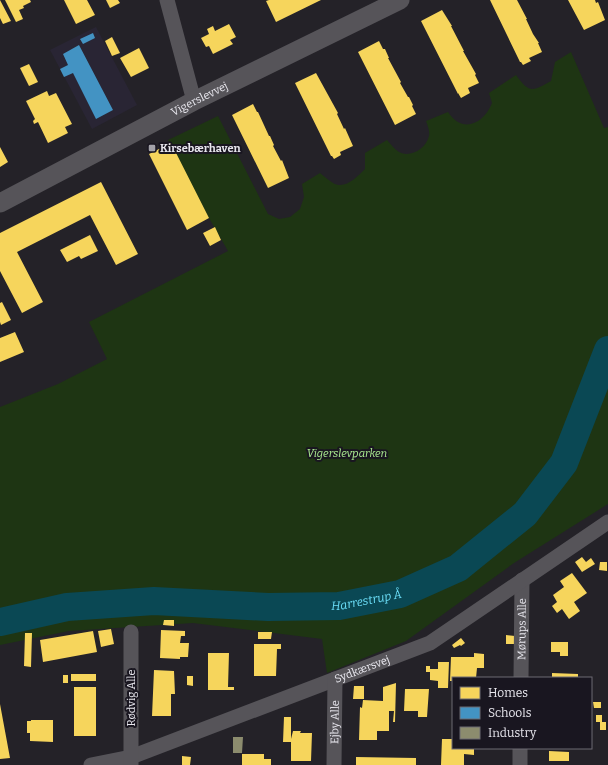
<svg xmlns="http://www.w3.org/2000/svg" width="608" height="765" font-family="Bitter,serif">
  <style>
    .built { fill: #292534 }
    .green { fill: #1e3513 }
    .homes { fill: #f6d55c }
    .schools { fill: #4393c3 }
    .industry { fill: #8c8c6e }
    .lines { fill: none; stroke-linecap: round; stroke-linejoin: round }
    .river { stroke: #0a4854; stroke-width: 28 }
    .minor { stroke: #565459; stroke-width: 15 }
    .tertiary { stroke: #565459; stroke-width: 19 }
    .poi-dot { fill: #a3a2a9; stroke: #191620; stroke-width: 1.5 }
    .labels { text-anchor: middle; dominant-baseline: central; stroke-width: 4; stroke-linejoin: round; paint-order: stroke }
    .street-label { font-size: 11px; fill: #e8e7ee; stroke: #191620 }
    .poi-label { font-size: 11px; font-weight: bold; fill: #e8e7ee; stroke: #191620; text-anchor: start }
    .park-label { font-size: 11px; font-style: italic; fill: #adee92; stroke: #191620 }
    .water-label { font-size: 12px; font-style: italic; fill: #6cdff9; stroke: #191620 }
  </style>
  <rect width="100%" height="100%" fill="#242228"/>
  <path class="built" d="M96,27L137,105L92,129L50,50Z"/>
  <path class="green" d="M571,52L604,128L608,127V504L514,563L406,641L327,673L322,639L193,623L69,631L0,645V407L58,384L107,359L89,322L228,251L209,218L168,140L218,116L268,214L279,219L290,217L300,209L304,197L302,184L320,173C324,176 328,180 333,183C345,190 357,177 365,169V153L387,140C391,144 394,149 399,152C410,158 426,149 429,136C430,132 428,126 426,121L448,112C462,134 484,124 492,103L489,93L516,75C529,93 532,92 551,81L555,62Z"/>
  <path class="homes" d="M0,0L11,21L3,24L0,18Z
    M5,0H30L31,2L23,6L24,8L19,10L23,19L16,22Z
    M64,0H87L95,15L76,24Z
    M106,0H118L120,3L110,8Z
    M269,0H321L276,22L266,1Z
    M490,0H517L527,19H526L533,34L539,43H538L542,52L529,58L531,61L523,65L521,62H520Z
    M568,0H595L596,3L598,2L605,20L584,30Z
    M442,10L452,26H451L464,51H463L476,74L475,75L479,83L468,88L470,93L461,98L458,93V94L421,21Z
    M229,24L236,37L230,40L233,44L213,54L209,46L206,47L201,38L209,34L207,29L213,26L215,31Z
    M112,37L120,53L112,56L105,41Z
    M379,41L383,49H385L389,58H388L401,82L400,83L408,97H409L413,105L412,106L416,114L395,125L358,52Z
    M139,48L149,68L131,77L120,58Z
    M29,64L38,82L29,86L20,68Z
    M316,73L338,113L337,114L344,129L345,128L353,146L340,152L341,155L334,159L332,156H331L295,83Z
    M47,91L49,96L56,93L72,124L65,127L68,133L48,143L38,122L34,124L33,121L35,119L26,101Z
    M253,104L257,112H258L269,136H270L274,145L273,146L281,161L282,160L289,178L268,188L232,115Z
    M171,143L209,218L187,230L149,154Z
    M0,147L8,162L0,167Z
    M101,182L138,254L116,265L90,215L17,252L43,302L22,313L0,271V233Z
    M215,227L221,240L210,246L203,233Z
    M90,235L98,251L81,259L79,256L67,262L60,250Z
    M2,302L11,320L1,325L0,322V303Z
    M15,332L24,352L0,362V338Z
    M582,557L586,562L591,558L595,564L582,572L575,562Z
    M600,562H607V571L599,570Z
    M572,573L587,593L574,602L580,611L569,619L562,609L557,613L552,606L557,602L553,595L564,587L560,581Z
    M164,620H174V626L163,625Z
    M111,629L114,644L101,647L98,631Z
    M161,630L185,631V636H181L180,643H189L188,657H180V659L160,658Z
    M93,631L97,652L43,662L40,640Z
    M258,632H272L271,639H258Z
    M25,633H32L31,667L24,666Z
    M506,635L515,636L514,644H506Z
    M461,638L465,643L461,646L460,645L454,648L452,645Z
    M551,642H568V656H560V652H551Z
    M254,644H281V649H277L276,676H254Z
    M208,653H229L228,687H234V690H208Z
    M474,653L484,654V668H477L476,678H453V681H450L451,657H474Z
    M438,662H449L448,688H438V681L430,680V672H426V666H430V669H438Z
    M154,670L174,671L175,694H171V716H152Z
    M552,673L578,674V678H552Z
    M71,674H96V681H71Z
    M63,675H68V683H63Z
    M187,676H193V686L187,685Z
    M396,683L395,722H393L394,711H389V731H377V740H359L360,707L362,708L363,700L383,701V687Z
    M354,686H364V699H353Z
    M74,687H96V736H74Z
    M405,689H429L427,717H418V711H404Z
    M593,702H601V708H594Z
    M0,704L10,758L0,759Z
    M596,715H602V722H606V730H600V722H596Z
    M284,717H291V739L293,731H301L300,733H312L311,761H291V742H283Z
    M31,720H53V742L30,741V733H27V721H31Z
    M442,739H453V748H474V755L464,754V765H441Z
    M549,751L569,752V761H549Z
    M242,754H264V759H271V765H242Z
    M182,756L191,757L190,765H182Z
    M356,757L416,758V765H356Z"/>
  <path class="schools" d="M93,33L95,38L83,44L80,39Z
    M79,45L113,110L96,119L73,73L64,77L60,69L68,65L63,54Z"/>
  <path class="industry" d="M233,737H243L242,753H233Z"/>
  <g class="lines">
    <path class="river" id="s1" d="M0,622L67,607L154,601L268,607L339,606L400,594L458,568L525,514L564,463L608,350"/>
    <g class="minor">
      <path d="M167,0L194,101"/>
      <path id="s2" d="M521,678L522,580"/>
      <path id="s3" d="M91,765L131,757L430,643L608,522"/>
      <path d="M131,765V632"/>
      <path id="s4" d="M334,765L335,679"/>
      <path d="M520,765V748"/>
    </g>
    <path class="tertiary" id="s5" d="M0,203L194,101L400,0"/>
  </g>
  <rect class="poi-dot" x="148" y="144" width="8" height="8" rx="2"/>
  <g class="labels">
    <g class="street-label">
      <text stroke="none"><textPath href="#s5" startOffset="225">Vigerslevvej</textPath></text>
      <text stroke="none"><textPath href="#s2" startOffset="49">Mørups Alle</textPath></text>
      <text stroke="none"><textPath href="#s3" startOffset="288">Sydkærsvej</textPath></text>
      <text transform="translate(131 698) rotate(-90)">Rødvig Alle</text>
      <text stroke="none"><textPath href="#s4" startOffset="43">Ejby Alle</textPath></text>
    </g>
    <g class="poi-label">
      <text x="160" y="148">Kirsebærhaven</text>
    </g>
    <g class="park-label">
      <text x="347" y="453">Vigerslevparken</text>
    </g>
    <g class="water-label">
      <text stroke="none"><textPath href="#s1" startOffset="369">Harrestrup Å</textPath></text>
    </g>
  </g>
  <rect x="452" y="677" width="140" height="72" fill="#191620" stroke="#6c6a72"/>
  <rect x="460" y="687" width="20" height="12" fill="#f6d55c" stroke="#6c6a72"/>
  <text x="488" y="697" font-size="12" fill="#e8e7ee">Homes</text>
  <rect x="460" y="707" width="20" height="12" fill="#4393c3" stroke="#6c6a72"/>
  <text x="488" y="717" font-size="12" fill="#e8e7ee">Schools</text>
  <rect x="460" y="727" width="20" height="12" fill="#8c8c6e" stroke="#6c6a72"/>
  <text x="488" y="737" font-size="12" fill="#e8e7ee">Industry</text>
</svg>
